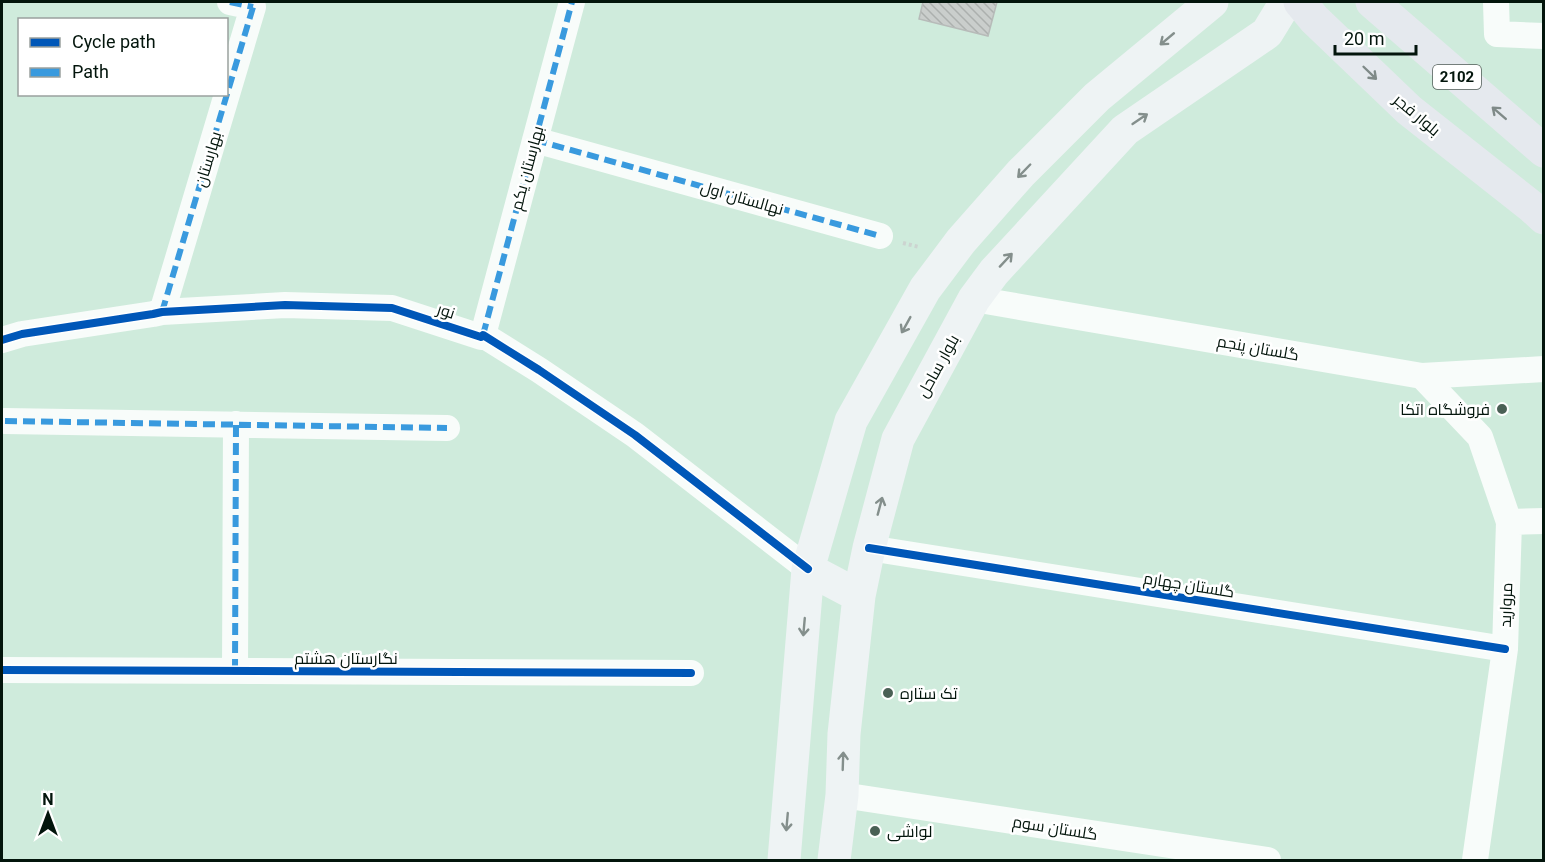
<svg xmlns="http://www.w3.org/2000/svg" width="1545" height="862" font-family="Roboto,Cairo,sans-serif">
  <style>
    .building { fill: url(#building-back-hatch); stroke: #b7bbb9; stroke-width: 1.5 }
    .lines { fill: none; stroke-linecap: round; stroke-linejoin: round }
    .path { stroke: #ccd4d0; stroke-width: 4; stroke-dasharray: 3 3; stroke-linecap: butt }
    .minor { stroke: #f8fcfa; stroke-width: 26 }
    .secondary { stroke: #eef3f4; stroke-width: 33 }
    .primary { stroke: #e5e9ee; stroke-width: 33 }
    .quiet { stroke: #399ade; stroke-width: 6; stroke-dasharray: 12 6; stroke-linecap: butt }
    .cycleway-casing { stroke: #fff; stroke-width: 11 }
    .cycleway { stroke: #0057b8; stroke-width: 8 }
    .oneway { stroke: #848f8c }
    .oneway2 { stroke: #7f8a88 }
    .poi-dot { fill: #4a6055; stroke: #fff; stroke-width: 2 }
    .labels { text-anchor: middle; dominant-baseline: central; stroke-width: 5; stroke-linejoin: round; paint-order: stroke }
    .shield { fill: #fff; stroke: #4f5b55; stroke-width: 1.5 }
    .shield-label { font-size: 15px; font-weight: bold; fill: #03150c }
    .street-label { font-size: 16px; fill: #03150c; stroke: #fff }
    .poi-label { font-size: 16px; fill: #03150c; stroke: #fff; text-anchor: start }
  </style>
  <defs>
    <pattern id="building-back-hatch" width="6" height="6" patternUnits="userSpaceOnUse" patternTransform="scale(1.5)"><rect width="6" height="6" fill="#cacecc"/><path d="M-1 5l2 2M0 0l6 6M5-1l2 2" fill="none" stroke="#acb0ae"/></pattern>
  </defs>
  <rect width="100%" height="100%" fill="#cfebdc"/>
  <path class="building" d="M923,2H997L988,36L919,19Z"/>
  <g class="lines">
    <path class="path" d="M903,243L919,247"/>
    <path class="minor" d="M230,2L253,7
      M1496,2L1497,34L1544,36
      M535,140L880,236
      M974,299L1422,376L1544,369
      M162,312L253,7
      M483,335L572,2
      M2,340L22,334L153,314L162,312L285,305L392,308L481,337L483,335L539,370L635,435L808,569
      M1422,376L1480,437L1509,522L1505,649L1475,860
      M5,421L447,428
      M1509,522L1544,521
      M869,548L1505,649
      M2,670L691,673
      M235,671L236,424
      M842,795L1268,860"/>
    <path class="secondary" d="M808,569L859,596
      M784,860L808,569L851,421L925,289L961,241L1021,173L1097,97L1212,2
      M834,860L842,795L844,734L859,596L869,548L898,439L974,299L994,272L1125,130L1267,33L1286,2"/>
    <path class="primary" d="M1300,2L1314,19L1409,110L1532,207L1544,218
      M1372,2L1544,151"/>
    <path class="quiet" d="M230,2L253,7
      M535,140L880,236
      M162,312L253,7
      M483,335L572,2
      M5,421L447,428
      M235,671L236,424"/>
    <defs>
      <path id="cycleway" d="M2,340L22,334L153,314L162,312L285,305L392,308L481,337L483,335L539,370L635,435L808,569
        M869,548L1505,649
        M2,670L691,673"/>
    </defs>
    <use href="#cycleway" class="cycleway-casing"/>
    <use href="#cycleway" class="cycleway"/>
  </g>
  <defs><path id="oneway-shaft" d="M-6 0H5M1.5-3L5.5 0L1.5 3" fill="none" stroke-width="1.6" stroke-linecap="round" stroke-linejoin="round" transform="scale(1.5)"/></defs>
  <g class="oneway">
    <use href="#oneway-shaft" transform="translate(1167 39) rotate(140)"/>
    <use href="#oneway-shaft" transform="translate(1140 119) rotate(-34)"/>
    <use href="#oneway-shaft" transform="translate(1024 171) rotate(134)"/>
    <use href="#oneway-shaft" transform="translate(1006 260) rotate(-47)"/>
    <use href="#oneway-shaft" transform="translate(906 325) rotate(119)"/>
    <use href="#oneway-shaft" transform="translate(880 506) rotate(-75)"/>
    <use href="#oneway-shaft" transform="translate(804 627) rotate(95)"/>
    <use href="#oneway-shaft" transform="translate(843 761) rotate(-88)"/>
    <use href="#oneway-shaft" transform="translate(787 822) rotate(95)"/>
  </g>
  <g class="oneway2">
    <use href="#oneway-shaft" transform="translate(1370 73) rotate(44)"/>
    <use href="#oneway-shaft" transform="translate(1499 113) rotate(-139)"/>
  </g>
  <g class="poi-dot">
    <circle cx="1502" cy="409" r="6"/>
    <circle cx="888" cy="693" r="6"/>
    <circle cx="875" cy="831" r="6"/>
  </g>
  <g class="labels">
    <rect class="shield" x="1433" y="65" width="48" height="24" rx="4.5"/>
    <g class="shield-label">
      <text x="1457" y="77">2102</text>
    </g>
    <g class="street-label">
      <text transform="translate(1417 115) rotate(40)">بلوار فجر</text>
      <text transform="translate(208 159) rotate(-73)">بهارستان</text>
      <text transform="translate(527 168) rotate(-75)">بهارستان یکم</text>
      <text transform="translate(742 198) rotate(16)">نهالستان اول</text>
      <text transform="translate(446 311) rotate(18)">نور</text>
      <text transform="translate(1258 348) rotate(10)">گلستان پنجم</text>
      <text transform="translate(938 366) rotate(-61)">بلوار ساحل</text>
      <text transform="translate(1189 585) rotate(9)">گلستان چهارم</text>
      <text transform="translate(1506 605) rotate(-88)">مروارید</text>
      <text x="346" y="658">نگارستان هشتم</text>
      <text transform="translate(1055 828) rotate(9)">گلستان سوم</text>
    </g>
    <g class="poi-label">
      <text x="1490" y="409" text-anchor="end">فروشگاه اتکا</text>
      <text x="900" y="693">تک ستاره</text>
      <text x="887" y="831">لواشی</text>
    </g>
  </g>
  <rect width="1545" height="862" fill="none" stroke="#03150c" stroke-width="6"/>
  <rect x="18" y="18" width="210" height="78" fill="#ffffff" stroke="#9aa19e" stroke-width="1.5"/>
  <rect x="30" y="38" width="30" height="9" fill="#0057b8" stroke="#9aa19e" stroke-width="1.5"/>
  <text x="72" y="48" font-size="18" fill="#03150c">Cycle path</text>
  <rect x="30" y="68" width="30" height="9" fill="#399ade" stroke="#9aa19e" stroke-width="1.5"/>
  <text x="72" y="78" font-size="18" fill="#03150c">Path</text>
  <g transform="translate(48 814)" stroke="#ffffff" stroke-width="4.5" paint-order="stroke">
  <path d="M0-4.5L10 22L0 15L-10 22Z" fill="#03150c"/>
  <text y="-9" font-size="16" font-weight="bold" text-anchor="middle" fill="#03150c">N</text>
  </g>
  <path d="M1335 45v9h81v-9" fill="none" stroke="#03150c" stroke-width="3"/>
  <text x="1344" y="45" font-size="18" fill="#03150c" stroke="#ffffff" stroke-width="4.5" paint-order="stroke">20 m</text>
</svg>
